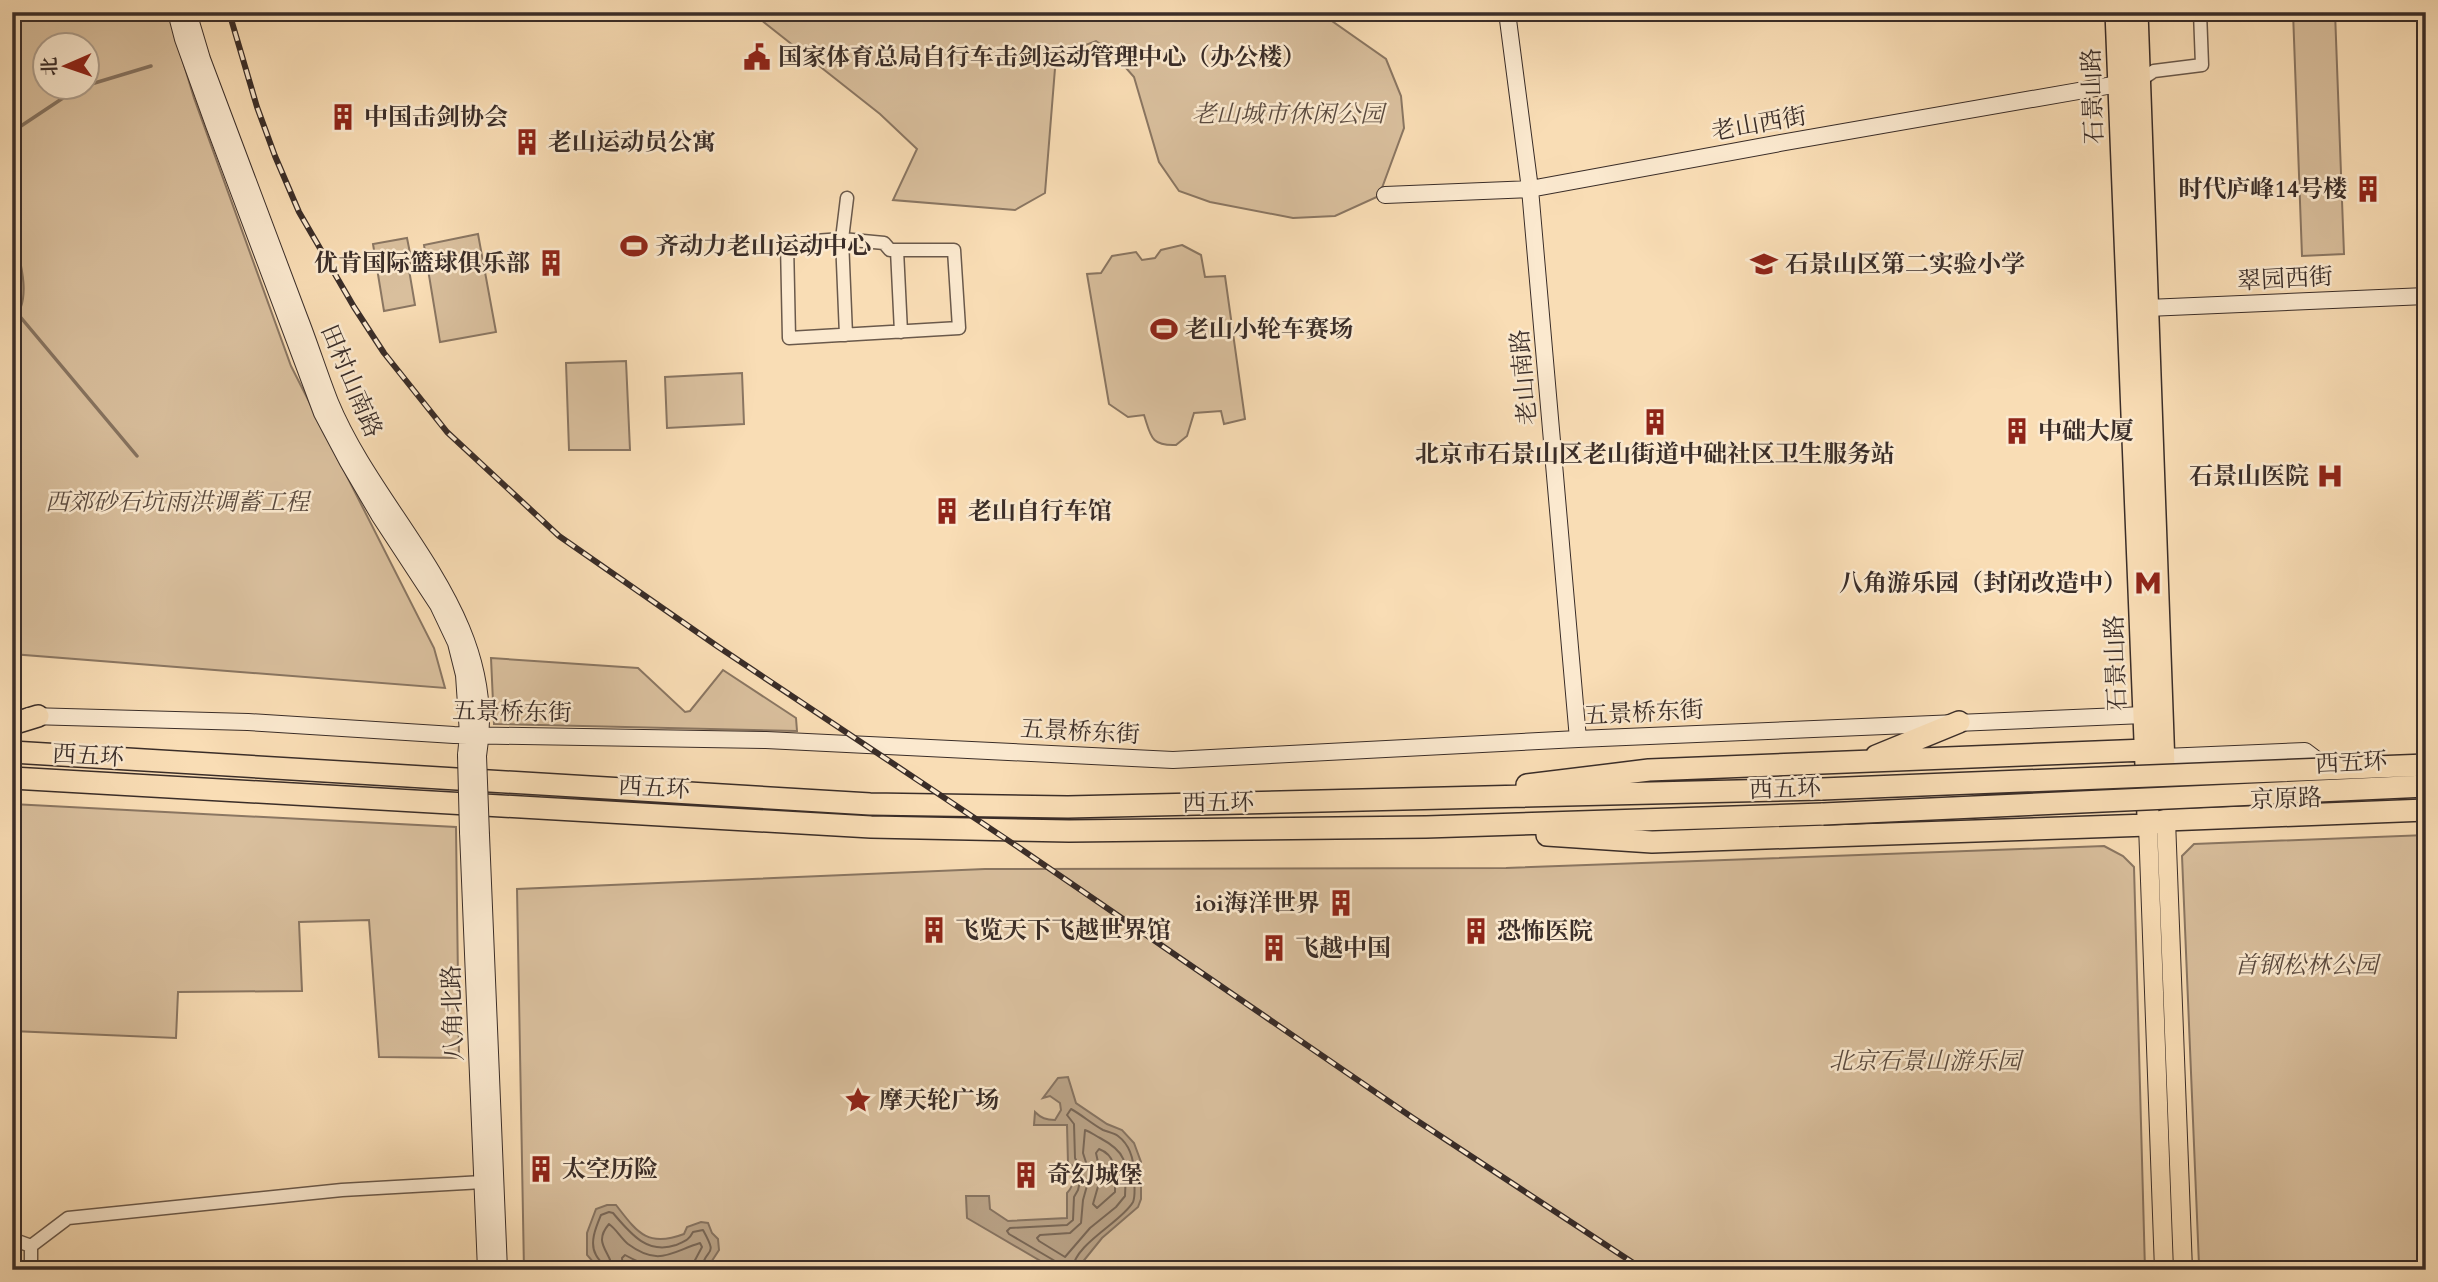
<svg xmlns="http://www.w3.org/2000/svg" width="2438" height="1282" font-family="Cardo,'Noto Serif SC',serif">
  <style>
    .green { fill: #d9bf9d; stroke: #8a7662; stroke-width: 2; fill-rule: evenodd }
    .water { fill: #b8a185; stroke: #867360; stroke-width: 2 }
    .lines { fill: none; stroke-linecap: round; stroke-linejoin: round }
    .shore { stroke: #796756; stroke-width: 2 }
    .stream { stroke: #867360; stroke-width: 3.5 }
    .street-casing { stroke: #6a594b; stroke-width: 15 }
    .secondary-casing { stroke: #3a2d28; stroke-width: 18 }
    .primary-casing { stroke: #3a2d28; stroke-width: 20 }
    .highway-casing { stroke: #3a2d28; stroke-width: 24 }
    .street { stroke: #fbe9cf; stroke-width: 12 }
    .secondary { stroke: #fbe9cf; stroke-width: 16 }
    .primary { stroke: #f9ddb5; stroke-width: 18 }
    .highway { stroke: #f9ddb5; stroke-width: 21 }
    .rail-casing { stroke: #3a2d28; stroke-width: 6 }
    .rail { stroke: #fbe9cf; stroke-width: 3.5; stroke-dasharray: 10; stroke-linecap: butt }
    .secondary-bridge-casing { stroke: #3a2d28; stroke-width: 18; stroke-linecap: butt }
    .highway-bridge-casing { stroke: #3a2d28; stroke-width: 24; stroke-linecap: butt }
    .secondary-bridge { stroke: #fbe9cf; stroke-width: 16 }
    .highway-bridge { stroke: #f9ddb5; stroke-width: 21 }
    .labels { text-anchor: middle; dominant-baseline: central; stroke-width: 5; stroke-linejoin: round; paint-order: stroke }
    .poi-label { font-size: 24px; font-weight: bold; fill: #3a2d28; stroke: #fbe9cf; text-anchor: start }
    .street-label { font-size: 24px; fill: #3a2d28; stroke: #fbe9cf }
    .park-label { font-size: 24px; font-style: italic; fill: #5a4a3f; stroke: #fbe9cf }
  </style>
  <rect width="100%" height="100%" fill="#f9ddb5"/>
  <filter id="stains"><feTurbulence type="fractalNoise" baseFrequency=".00286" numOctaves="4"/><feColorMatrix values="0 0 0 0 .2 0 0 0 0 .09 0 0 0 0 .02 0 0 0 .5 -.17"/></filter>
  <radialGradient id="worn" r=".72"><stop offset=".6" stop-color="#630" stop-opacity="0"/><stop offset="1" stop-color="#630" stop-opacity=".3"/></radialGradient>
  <path class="green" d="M12,12H168L194,98L291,366L434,648L445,688L12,654ZM46,46H88V88H46Z
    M751,12H1319L1386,59L1401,96L1404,128L1379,196L1335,216L1293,218L1210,202L1179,191L1159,162L1134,77L1112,52L1096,41L1056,56L1045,193L1015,210L893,200L917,149L880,114Z
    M2293,12H2335L2344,254L2302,256Z
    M478,234L496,332L440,342L424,245Z
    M407,238L412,263L408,264L415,305L384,311L373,244Z
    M1182,245L1201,255L1205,277L1225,276L1245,419L1224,424L1221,411L1194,413L1187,436L1176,445C1150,446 1151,436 1144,415L1128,417L1109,404L1087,274L1101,273L1112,256L1136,252L1142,260L1155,258L1161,250Z
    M626,361L630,450H569L566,363Z
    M742,373L744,424L667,428L665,377Z
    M491,658L638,668L685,712L690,711L723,670L796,718L797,731L494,724Z
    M12,804L456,827L459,1058L379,1057L369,920L299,922L302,991L178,992L176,1038L12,1031Z
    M2426,835V1270H2203L2199,1265L2182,856L2194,844Z
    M2104,846L2123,856L2134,867L2145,1270H524L517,889L985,869L1506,868Z"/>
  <path class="water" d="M12,229C18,253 35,302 12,320Z
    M1068,1077L1076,1103L1107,1124L1122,1130L1134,1143L1141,1162V1199L1138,1207L1102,1238L1077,1269L1056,1270L967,1218L966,1196H989L990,1209L1008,1221L1067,1218V1193C1074,1186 1075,1176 1073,1166L1068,1163L1067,1125H1034L1035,1112C1041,1118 1046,1120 1055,1120L1061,1110L1060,1103L1050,1096L1043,1098L1058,1078Z
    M607,1205H616C637,1232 647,1248 684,1234L687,1227L701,1222L708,1223L712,1233L718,1239L719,1250L706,1270H660L655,1267L641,1270H600L587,1255V1233L596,1209Z"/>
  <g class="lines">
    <path class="shore" d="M1085,1130C1091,1132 1094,1135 1100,1138C1130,1154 1126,1165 1125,1196L1116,1207L1090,1228L1065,1257L1039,1241L1037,1238L1040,1235L1070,1233L1081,1223L1083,1200L1090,1175L1083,1153Z
      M1099,1149C1118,1156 1115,1175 1115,1192L1097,1208L1093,1204L1101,1176L1096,1153Z
      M604,1270C603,1262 599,1261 596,1255C589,1243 596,1227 601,1215L609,1212L613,1213C630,1233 647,1255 676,1245C685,1241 689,1240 693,1232L703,1230C719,1259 706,1245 701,1270
      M613,1270C611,1251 592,1244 609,1224C616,1229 621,1238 628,1244C659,1267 671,1252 700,1243L702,1247L694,1262L692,1270
      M623,1270L622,1258L625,1255C643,1265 658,1270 679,1265L682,1270
      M1058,1270L1055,1261L1009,1234L1007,1231L1010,1228L1067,1225L1073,1220L1074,1197L1078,1190L1082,1173L1075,1158L1074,1124L1067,1115L1071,1109C1082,1115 1092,1124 1103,1130C1108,1132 1114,1133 1118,1136C1130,1145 1134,1161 1134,1175C1134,1183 1136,1195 1133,1202C1122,1222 1075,1243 1072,1270"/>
    <path class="stream" d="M88,85L151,66
      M12,132L78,88
      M12,307L137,456"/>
    <defs>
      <path id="street" d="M2139,81L2154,71L2202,65L2200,12
        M897,250L901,332
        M846,335L842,239L884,243L890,250H954L959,328L789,338L787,243L842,239L847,198
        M12,1239L31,1246
        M31,1270V1246L68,1218L342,1190L483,1182"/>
      <path id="secondary" d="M176,12L183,39L214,125L322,413L348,462L379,515L438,605L456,643L464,675L468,734L466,755
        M188,12L202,59C234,145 266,231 299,317C310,345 319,374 330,402C379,521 502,615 478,756
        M1507,12L1530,189L1578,739
        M1385,195L1530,189L1780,143L2130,82
        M2147,308L2426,296
        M29,716L248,722L454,735L766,740L1173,760L1578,739L2144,715
        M2153,753L2164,757L2305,751L2333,772
        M468,832L486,1270
        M481,835L499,1270"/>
      <path id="primary" d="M2166,820L2183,1270
        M2148,825L2164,1270"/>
      <path id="highway" d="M2116,12L2148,816
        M2137,12L2165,794
        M12,724L38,716
        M12,752L870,804L1068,807L1822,789
        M1876,756L1959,722
        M12,778L871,827L1069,831L1426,827L1823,814
        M1527,785L1649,770L2146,750
        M1547,835L1652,842L2148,825L2166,820L2426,810"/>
    </defs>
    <use href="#street" class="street-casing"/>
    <use href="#secondary" class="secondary-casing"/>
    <use href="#primary" class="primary-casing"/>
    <use href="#highway" class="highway-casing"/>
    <use href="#street" class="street"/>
    <use href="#secondary" class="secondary"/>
    <use href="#primary" class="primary"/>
    <use href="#highway" class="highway"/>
    <defs>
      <path id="rail" d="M229,12L257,107L275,156L299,212L354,307L384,353L447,432L559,536L717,646L1021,849L1413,1118L1644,1270"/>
    </defs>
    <use href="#rail" class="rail-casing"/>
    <use href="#rail" class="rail"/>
    <defs>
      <path id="secondary-bridge" d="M466,755L468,832
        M478,756L481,835"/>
      <path id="highway-bridge" d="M1822,789L2426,765
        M1823,814L2426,786"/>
    </defs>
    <use href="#secondary-bridge" class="secondary-bridge-casing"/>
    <use href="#highway-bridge" class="highway-bridge-casing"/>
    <use href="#secondary-bridge" class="secondary-bridge"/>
    <use href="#highway-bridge" class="highway-bridge"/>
  </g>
  <defs>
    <symbol id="civic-bare" viewBox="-9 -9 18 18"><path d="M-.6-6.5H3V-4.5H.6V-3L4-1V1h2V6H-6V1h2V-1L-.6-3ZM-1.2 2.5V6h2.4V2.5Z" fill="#8f2418" stroke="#fbe9cf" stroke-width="2.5" paint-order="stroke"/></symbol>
    <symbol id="building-bare" viewBox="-9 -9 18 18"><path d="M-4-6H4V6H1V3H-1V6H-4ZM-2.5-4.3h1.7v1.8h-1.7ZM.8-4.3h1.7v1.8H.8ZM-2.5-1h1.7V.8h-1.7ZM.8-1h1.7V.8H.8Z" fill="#8f2418" stroke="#fbe9cf" stroke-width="2.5" paint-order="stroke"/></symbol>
    <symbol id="stadium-bare" viewBox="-9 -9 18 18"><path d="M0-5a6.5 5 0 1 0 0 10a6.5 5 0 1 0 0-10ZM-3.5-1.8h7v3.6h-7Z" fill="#8f2418" stroke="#fbe9cf" stroke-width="2.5" paint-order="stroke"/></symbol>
    <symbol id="school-bare" viewBox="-9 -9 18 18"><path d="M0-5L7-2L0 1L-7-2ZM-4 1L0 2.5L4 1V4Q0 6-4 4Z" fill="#8f2418" stroke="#fbe9cf" stroke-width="2.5" paint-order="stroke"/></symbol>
    <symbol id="hospital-bare" viewBox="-9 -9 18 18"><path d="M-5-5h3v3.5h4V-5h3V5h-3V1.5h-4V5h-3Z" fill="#8f2418" stroke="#fbe9cf" stroke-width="2.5" paint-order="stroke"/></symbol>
    <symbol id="metro-bare" viewBox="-9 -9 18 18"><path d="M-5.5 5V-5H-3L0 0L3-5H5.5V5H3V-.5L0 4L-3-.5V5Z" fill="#8f2418" stroke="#fbe9cf" stroke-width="2.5" paint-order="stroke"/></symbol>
    <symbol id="sight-bare" viewBox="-9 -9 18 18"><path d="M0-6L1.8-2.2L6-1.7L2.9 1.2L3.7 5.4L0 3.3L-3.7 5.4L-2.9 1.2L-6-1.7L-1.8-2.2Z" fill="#8f2418" stroke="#fbe9cf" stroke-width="2.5" paint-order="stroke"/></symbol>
  </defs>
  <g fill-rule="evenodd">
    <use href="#civic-bare" x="738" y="38" width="38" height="38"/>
    <use href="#building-bare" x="324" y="98" width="38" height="38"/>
    <use href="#building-bare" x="508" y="123" width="38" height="38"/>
    <use href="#building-bare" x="2349" y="170" width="38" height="38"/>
    <use href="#stadium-bare" x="615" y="227" width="38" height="38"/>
    <use href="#building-bare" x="532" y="244" width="38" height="38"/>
    <use href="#school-bare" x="1745" y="245" width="38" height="38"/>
    <use href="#stadium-bare" x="1145" y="310" width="38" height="38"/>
    <use href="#building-bare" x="1636" y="403" width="38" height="38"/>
    <use href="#building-bare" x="1998" y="412" width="38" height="38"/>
    <use href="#hospital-bare" x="2311" y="457" width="38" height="38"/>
    <use href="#building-bare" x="928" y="492" width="38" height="38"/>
    <use href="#metro-bare" x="2129" y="564" width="38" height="38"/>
    <use href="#building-bare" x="1322" y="884" width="38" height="38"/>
    <use href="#building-bare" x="915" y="911" width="38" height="38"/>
    <use href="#building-bare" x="1457" y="912" width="38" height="38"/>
    <use href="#building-bare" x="1255" y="929" width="38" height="38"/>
    <use href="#sight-bare" x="839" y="1081" width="38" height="38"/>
    <use href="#building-bare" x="522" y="1150" width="38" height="38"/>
    <use href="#building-bare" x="1007" y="1156" width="38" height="38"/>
  </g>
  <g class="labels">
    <g class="poi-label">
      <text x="778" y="57">国家体育总局自行车击剑运动管理中心（办公楼）</text>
      <text x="364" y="117">中国击剑协会</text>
      <text x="548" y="142">老山运动员公寓</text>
      <text x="2347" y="189" text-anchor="end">时代庐峰14号楼</text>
      <text x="655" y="246">齐动力老山运动中心</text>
      <text x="530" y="263" text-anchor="end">优肯国际篮球俱乐部</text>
      <text x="1785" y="264">石景山区第二实验小学</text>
      <text x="1185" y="329">老山小轮车赛场</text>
      <text x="2038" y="431">中础大厦</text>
      <text x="1655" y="454" text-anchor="middle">北京市石景山区老山街道中础社区卫生服务站</text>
      <text x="2309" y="476" text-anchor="end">石景山医院</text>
      <text x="968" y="511">老山自行车馆</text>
      <text x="2127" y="583" text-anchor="end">八角游乐园（封闭改造中）</text>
      <text x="1320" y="903" text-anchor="end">ioi海洋世界</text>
      <text x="955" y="930">飞览天下飞越世界馆</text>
      <text x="1497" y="931">恐怖医院</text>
      <text x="1295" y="948">飞越中国</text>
      <text x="879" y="1100">摩天轮广场</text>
      <text x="562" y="1169">太空历险</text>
      <text x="1047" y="1175">奇幻城堡</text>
    </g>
    <g class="street-label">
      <text transform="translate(2093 96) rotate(-92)">石景山路</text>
      <text transform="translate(1759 124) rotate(-10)">老山西街</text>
      <text transform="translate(2285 279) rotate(-3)">翠园西街</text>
      <text transform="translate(1524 377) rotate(-95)">老山南路</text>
      <text transform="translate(351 381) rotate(67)">田村山南路</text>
      <text transform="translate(2116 663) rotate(-92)">石景山路</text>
      <text transform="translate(512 712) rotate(1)">五景桥东街</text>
      <text transform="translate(1644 713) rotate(-3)">五景桥东街</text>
      <text transform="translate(1080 732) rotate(3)">五景桥东街</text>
      <text transform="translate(88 756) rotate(3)">西五环</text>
      <text transform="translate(2351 763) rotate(-3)">西五环</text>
      <text transform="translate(654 788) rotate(3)">西五环</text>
      <text transform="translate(1785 789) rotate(-2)">西五环</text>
      <text transform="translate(2286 799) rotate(-2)">京原路</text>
      <text transform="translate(1218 803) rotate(-1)">西五环</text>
      <text transform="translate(453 1013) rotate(-92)">八角北路</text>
    </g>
    <g class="park-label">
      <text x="1288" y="114">老山城市休闲公园</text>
      <text x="177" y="502">西郊砂石坑雨洪调蓄工程</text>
      <text x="2306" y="965">首钢松林公园</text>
      <text x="1925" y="1061">北京石景山游乐园</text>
    </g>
  </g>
  <rect width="2438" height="1282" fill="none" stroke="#f9ddb5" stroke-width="42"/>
  <rect x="14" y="14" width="2410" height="1254" fill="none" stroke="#3a2d28" stroke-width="3.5"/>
  <rect x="21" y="21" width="2396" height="1240" fill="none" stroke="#3a2d28" stroke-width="2"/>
  <g transform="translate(66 66) rotate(268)"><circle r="33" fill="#fbe9cf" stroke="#ae9e8c" stroke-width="2"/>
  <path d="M0-5L12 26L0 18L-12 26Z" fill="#8f2418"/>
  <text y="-10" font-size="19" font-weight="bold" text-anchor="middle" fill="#3a2d28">北</text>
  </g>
  <rect width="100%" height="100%" filter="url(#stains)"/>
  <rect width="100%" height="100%" fill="url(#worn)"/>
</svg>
